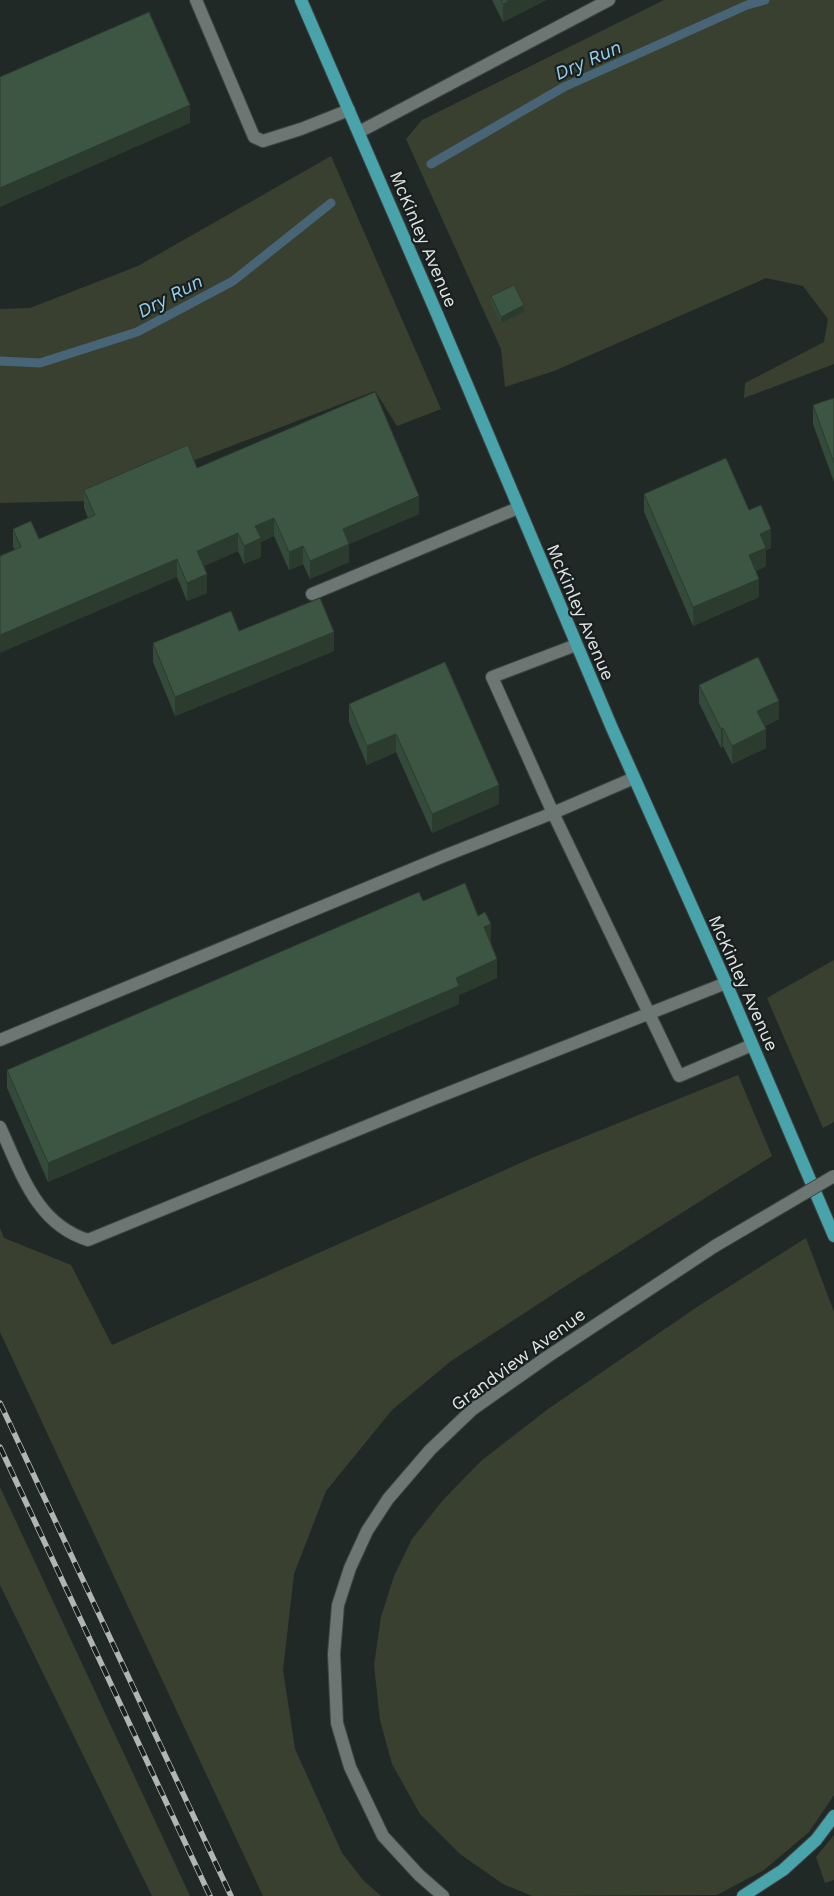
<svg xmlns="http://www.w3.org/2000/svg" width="834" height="1896" font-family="'Work Sans',sans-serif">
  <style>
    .green { fill: #3a4030 }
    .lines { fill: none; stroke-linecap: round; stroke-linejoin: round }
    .stream { stroke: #476576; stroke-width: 9 }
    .service-casing { stroke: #3e4543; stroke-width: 14 }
    .secondary-casing { stroke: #3e4543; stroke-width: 14 }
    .primary-casing { stroke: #3e4543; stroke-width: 14 }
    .service { stroke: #6c7673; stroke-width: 12 }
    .secondary { stroke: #6c7673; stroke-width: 12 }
    .primary { stroke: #48a3ab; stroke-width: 12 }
    .rail-casing { stroke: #b1b6b5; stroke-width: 5.5 }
    .rail { stroke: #181f1e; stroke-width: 4; stroke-dasharray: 11; stroke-linecap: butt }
    .secondary-bridge-casing { stroke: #3e4543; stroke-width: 14; stroke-linecap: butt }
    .secondary-bridge { stroke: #6c7673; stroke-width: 12 }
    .wall { fill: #344a3a }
    .shaded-wall { fill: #2b3c2f }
    .building { fill: #3d5643; stroke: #2b3c2f }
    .labels { text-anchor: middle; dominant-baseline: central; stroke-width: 4.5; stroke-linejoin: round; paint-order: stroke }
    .street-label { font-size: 18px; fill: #e1e6e5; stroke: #181f1e }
    .water-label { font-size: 19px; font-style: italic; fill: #96d0ef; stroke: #181f1e }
  </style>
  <rect width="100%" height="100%" fill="#212927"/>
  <path class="green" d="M664,0H834V364L744,398L745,383L824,342L828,319L803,286L766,278L554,371L505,387L501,349L406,139L422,120Z
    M331,156L441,409L397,426L375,391L88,501L0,503V309L30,308L138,266Z
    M834,960V1122L823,1128L767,998Z
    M738,1075L772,1156L575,1280L451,1361L392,1410L326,1491L294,1574L283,1670L295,1749L342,1853L363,1880L381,1896H263L0,1332V1228L4,1238L71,1265L112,1345L534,1157Z
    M806,1238L834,1312V1795L809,1832L764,1870L717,1895L532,1896L503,1884L460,1854L420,1814L392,1764L380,1720L374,1665L381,1617L394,1576L412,1539L443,1500L481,1461L548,1409L700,1305Z
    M0,1487L190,1896H152L0,1585Z
    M834,1835V1880L825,1883L816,1857Z"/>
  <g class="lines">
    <path class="stream" d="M431,164L564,87L747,5L765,0
      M0,361L40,363L137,332L233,281L331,203"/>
    <defs>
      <path id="service" d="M196,0L254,137L263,141L301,129L349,110
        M359,132L609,0
        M312,594L518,508
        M576,645L492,677L553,813L679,1076L752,1045
        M0,1040L444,856L553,813L634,778
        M0,1127C21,1172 36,1224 88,1240L423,1103L726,983"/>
      <path id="secondary" d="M443,1896L419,1875L383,1836L350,1767L337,1723L334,1654L338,1605L350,1568L367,1531L388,1499L430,1450L473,1409L547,1357L715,1246"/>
      <path id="primary" d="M301,0L437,314L612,728L726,983L834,1236
        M743,1896L783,1870L816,1840L834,1816"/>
    </defs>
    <use href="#service" class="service-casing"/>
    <use href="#secondary" class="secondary-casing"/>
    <use href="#primary" class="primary-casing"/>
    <use href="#service" class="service"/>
    <use href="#secondary" class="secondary"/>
    <use href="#primary" class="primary"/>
    <defs>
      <path id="rail" d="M0,1403L231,1896
        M0,1447L210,1896"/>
    </defs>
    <use href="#rail" class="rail-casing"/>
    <use href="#rail" class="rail"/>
    <defs>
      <path id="secondary-bridge" d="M715,1246L834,1176"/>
    </defs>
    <use href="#secondary-bridge" class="secondary-bridge-casing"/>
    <use href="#secondary-bridge" class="secondary-bridge"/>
  </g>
  <path class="wall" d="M492,0H546L503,22Z
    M491,296L524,312L501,323L491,303Z
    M834,398V482L813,424V405Z
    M197,468L419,514L349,544V562L310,579L303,564L289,570L274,536L261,542V557L244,564L238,551L204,566L207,593L187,601L177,577L15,550L13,547V529L39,539L88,518L84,508V490Z
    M644,494L749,510L771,548L766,550V566L756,571L759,597L693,626L644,512Z
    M239,631L334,651L175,716L153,662V643Z
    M445,662L499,804L432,833L396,752L367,765L349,722V704Z
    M699,685L779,719L765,726L766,748L732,764L723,746L721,748L699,703Z
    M423,901L478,916L491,942L497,978L459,995V1004L48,1182L7,1088V1070Z"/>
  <path class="shaded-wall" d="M510,0H546L503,22V4Z
    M190,105V123L0,207V188Z
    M524,305V312L501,323V317Z
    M419,496V514L349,544V562L310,579V561L343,529Z
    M274,518V536L261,542V557L244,564V546L255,526Z
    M771,529V548L766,550V566L749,574V555L760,534Z
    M238,533V551L197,569V551Z
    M303,546V564L289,570V552Z
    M177,559V577L0,653V635Z
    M207,574V593L187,601V583Z
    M759,579V597L693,626V607Z
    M334,632V651L175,716V697Z
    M779,701V719L757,729V711Z
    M723,728V746L721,748V729Z
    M766,729V748L732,764V746Z
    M396,734V752L367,765V746Z
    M499,785V804L432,833V814Z
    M491,924V942L484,946V927Z
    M497,959V978L459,995V1004L48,1182V1163L456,978Z"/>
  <path class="building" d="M501,0H510L503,4Z
    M149,12L190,105L0,188V77Z
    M514,285L524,305L501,317L491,296Z
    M375,392L419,496L343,529L349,544L310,561L303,546L289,552L274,518L255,526L261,538L244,546L238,533L197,551L207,574L187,583L177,559L0,635V556L21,547L13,529L31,521L39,539L95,515L84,490L188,445L197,468Z
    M834,398V463L813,405Z
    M726,458L749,510L761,505L771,529L760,534L766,548L749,555L759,579L693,607L644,494Z
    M320,598L334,632L175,697L153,643L231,611L239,631Z
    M758,657L779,701L757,711L766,729L732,746L723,728L721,729L699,685Z
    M445,662L499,785L432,814L396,734L367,746L349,704Z
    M465,883L478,916L485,912L491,924L484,927L497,959L456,978L459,986L48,1163L7,1070L419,892L423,901Z"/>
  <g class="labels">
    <g class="street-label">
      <text transform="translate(424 239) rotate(67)">McKinley Avenue</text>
      <text transform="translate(581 612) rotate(67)">McKinley Avenue</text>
      <text transform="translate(744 983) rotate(66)">McKinley Avenue</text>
      <text transform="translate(518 1359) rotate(-36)">Grandview Avenue</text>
    </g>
    <g class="water-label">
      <text transform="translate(588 60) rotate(-24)">Dry Run</text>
      <text transform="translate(170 296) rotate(-28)">Dry Run</text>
    </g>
  </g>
</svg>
